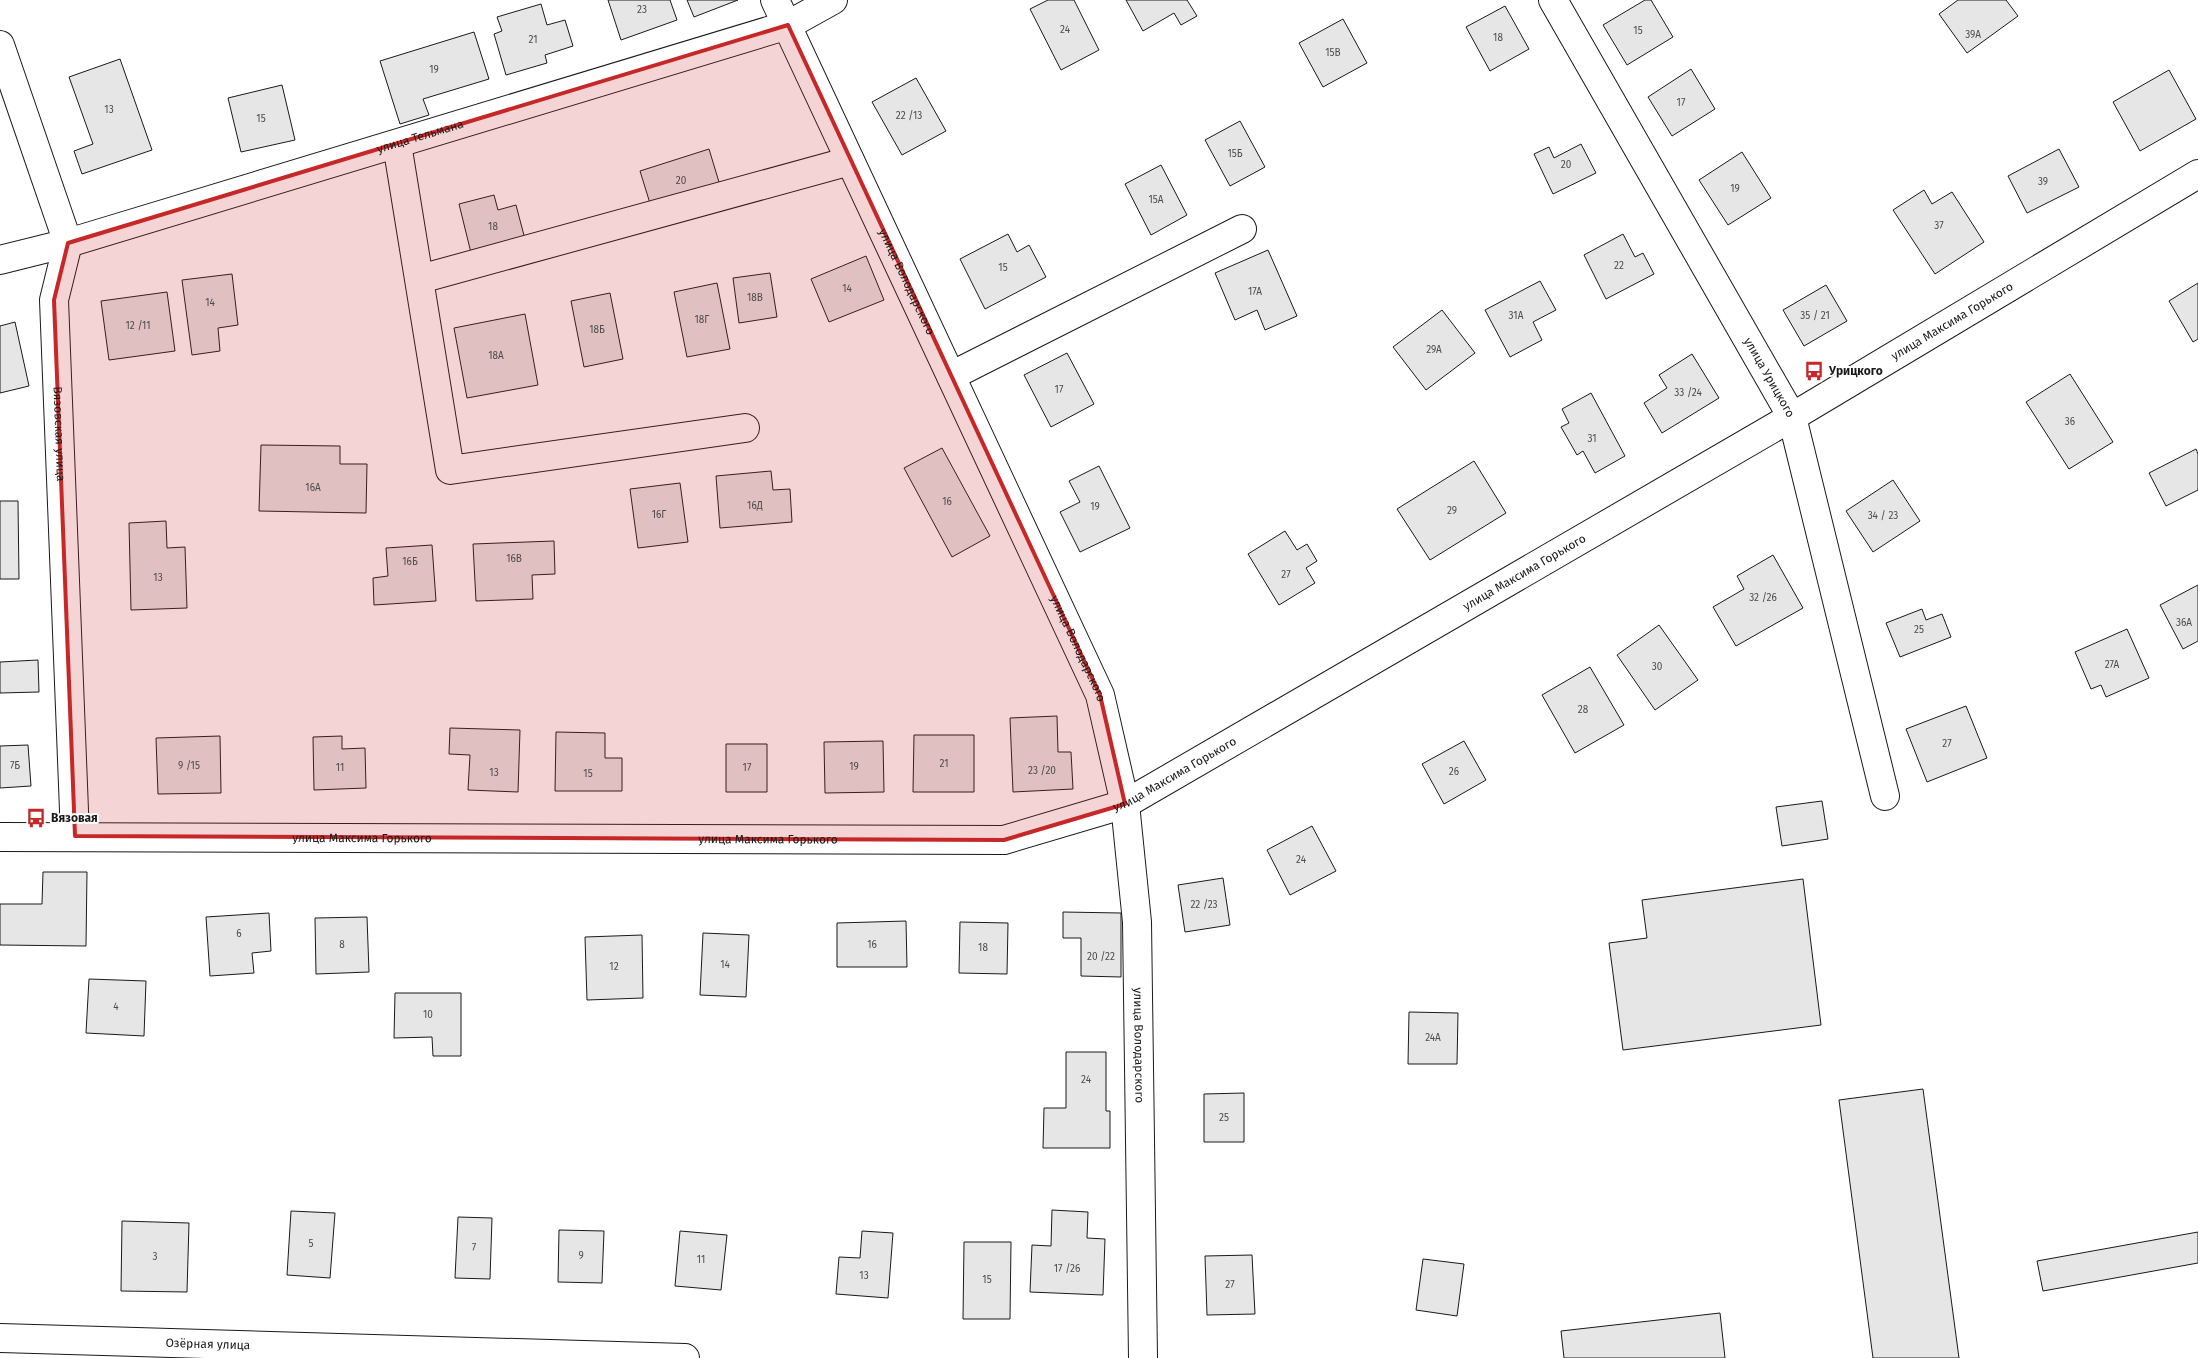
<svg xmlns="http://www.w3.org/2000/svg" width="2198" height="1358" font-family="'Fira Sans',sans-serif">
  <style>
    .building { fill: #e6e6e6; stroke: #1a1a1a }
    .lines { fill: none; stroke-linecap: round; stroke-linejoin: round }
    .minor-casing { stroke: #1a1a1a; stroke-width: 30 }
    .minor { stroke: #fff; stroke-width: 28 }
    .marked { fill: #c62828; fill-opacity: 0.2; stroke: #c62828; stroke-width: 4; stroke-linejoin: round }
    .labels { text-anchor: middle; dominant-baseline: central; stroke-width: 4; stroke-linejoin: round; paint-order: stroke }
    .number-label { font-size: 10px; fill: #4d4d4d }
    .street-label { font-size: 12px; fill: #1a1a1a; stroke: #fff }
    .poi-label { font-size: 12px; font-weight: bold; fill: #1a1a1a; stroke: #fff; text-anchor: start }
  </style>
  <rect width="100%" height="100%" fill="#fff"/>
  <path class="building" d="M608,0H670L677,20L621,40Z
    M687,0H738L694,17Z
    M1048,0H1074L1099,50L1061,70L1030,9Z
    M1126,0H1187L1197,16L1181,25L1174,13L1143,31Z
    M1645,0H1651L1673,37L1627,65L1603,25Z
    M1958,0H2006L2018,16L1967,53L1939,14Z
    M541,4L547,25L565,20L573,46L545,55L547,63L506,75L494,34L502,31L497,17Z
    M1505,6L1529,49L1490,71L1466,27Z
    M1343,19L1367,63L1323,87L1299,43Z
    M474,32L489,79L423,99L429,115L400,124L380,61Z
    M120,59L152,150L82,174L74,151L93,144L69,77Z
    M1691,69L1715,109L1672,136L1648,97Z
    M2169,70L2196,119L2140,151L2113,102Z
    M916,78L946,131L902,155L872,102Z
    M282,85L295,140L241,152L228,98Z
    M1240,121L1265,167L1230,186L1205,140Z
    M1581,144L1596,173L1553,194L1534,154L1549,147L1554,158Z
    M709,149L722,192L653,213L640,171Z
    M2059,149L2079,187L2027,213L2008,176Z
    M1742,152L1771,198L1728,225L1699,180Z
    M1161,165L1187,215L1151,235L1125,184Z
    M1924,190L1932,204L1952,192L1984,242L1935,274L1893,210Z
    M494,195L498,210L516,205L526,243L472,257L459,204Z
    M1008,234L1017,252L1029,245L1046,277L985,309L960,259Z
    M1623,234L1635,257L1643,253L1654,274L1606,299L1584,255Z
    M1268,250L1297,316L1265,330L1257,310L1235,320L1215,273Z
    M866,256L884,300L829,322L811,279Z
    M770,273L777,317L739,323L733,278Z
    M232,274L238,325L218,328L220,351L192,355L182,280Z
    M1540,281L1556,310L1533,322L1542,340L1510,357L1485,310Z
    M717,283L730,349L687,357L674,292Z
    M2198,283V339L2193,342L2169,301Z
    M1826,285L1847,321L1804,346L1783,310Z
    M167,292L175,351L109,360L101,301Z
    M610,293L623,359L584,367L571,301Z
    M1442,310L1475,353L1426,390L1393,347Z
    M525,314L538,385L467,398L454,328Z
    M15,322L29,386L0,393V326Z
    M1067,353L1094,404L1051,427L1024,375Z
    M1692,354L1719,398L1662,433L1644,403L1667,388L1659,375Z
    M2070,374L2113,442L2069,469L2026,402Z
    M1591,393L1625,456L1595,473L1583,451L1577,455L1561,427L1569,423L1562,409Z
    M261,445L340,446V464H367L366,513L259,511Z
    M942,448L990,536L952,557L904,468Z
    M2196,449L2198,454V490L2166,506L2149,473Z
    M1474,461L1506,513L1430,560L1397,509Z
    M1099,466L1130,528L1080,552L1060,512L1080,502L1069,481Z
    M771,471L773,490L790,489L792,522L720,528L716,476Z
    M1893,480L1920,521L1873,552L1846,511Z
    M680,483L688,542L638,548L630,489Z
    M0,501H18L19,579H0Z
    M166,521L167,548L185,547L187,608L131,610L129,523Z
    M1285,531L1297,550L1307,544L1317,561L1306,568L1315,583L1279,605L1248,554Z
    M554,541L555,574L532,575L533,599L476,601L473,544Z
    M432,545L436,601L374,605L373,578L388,576L386,548Z
    M1773,555L1803,608L1736,646L1713,607L1744,589L1737,576Z
    M2198,585V641L2183,649L2160,605Z
    M1922,609L1926,620L1942,614L1951,637L1900,657L1886,623Z
    M1659,625L1698,680L1655,710L1617,655Z
    M2127,629L2149,678L2106,697L2101,685L2091,689L2075,652Z
    M38,660L39,692L0,693V662Z
    M1590,667L1624,725L1575,753L1542,695Z
    M1966,706L1987,758L1927,782L1906,729Z
    M1057,716L1058,752H1071L1073,789L1013,792L1010,718Z
    M450,728L520,730L518,792L468,790L470,755L449,754Z
    M556,732L605,733V758H622V791H555Z
    M914,735H974V792H913Z
    M220,736L221,793L158,794L156,738Z
    M342,736V749L365,748L366,788L314,790L313,737Z
    M883,741L884,792L825,793L824,742Z
    M1464,741L1486,780L1444,804L1422,764Z
    M726,744H767V792H726Z
    M28,745L31,786L0,788V746Z
    M1822,801L1828,839L1782,846L1776,807Z
    M1312,826L1336,871L1290,895L1267,850Z
    M43,872H87L86,946L0,945V904H42Z
    M1223,878L1230,925L1185,932L1178,885Z
    M1803,879L1821,1025L1623,1050L1609,943L1647,938L1642,900Z
    M1063,912L1121,913V977L1081,976V938H1063Z
    M269,913L271,951L252,953L254,973L210,976L206,917Z
    M367,917L369,972L316,974L315,918Z
    M906,921L907,967H837V923Z
    M960,922L1008,923L1007,974L959,973Z
    M703,933L749,935L746,997L700,995Z
    M642,935L643,998L587,1000L585,937Z
    M89,979L146,981L144,1036L86,1033Z
    M395,993H461V1056H433L432,1037L394,1038Z
    M1409,1012L1458,1013L1457,1064H1408Z
    M1066,1052H1106V1111H1110V1148H1043L1044,1108H1066Z
    M1923,1089L1959,1358H1873L1839,1100Z
    M1244,1093V1142H1204V1094Z
    M1052,1210L1088,1212L1087,1238L1105,1239L1103,1295L1030,1292L1032,1245L1051,1246Z
    M291,1211L335,1213L330,1278L287,1275Z
    M458,1217L492,1218L490,1279L455,1278Z
    M122,1221L189,1223L187,1292L121,1291Z
    M559,1230L604,1231L602,1283L558,1282Z
    M680,1231L727,1235L721,1290L675,1286Z
    M862,1231L893,1233L888,1298L836,1294L839,1257L860,1258Z
    M2198,1232V1263L2043,1291L2037,1261Z
    M964,1242H1011L1010,1319H963Z
    M1252,1255L1255,1314L1207,1315L1205,1256Z
    M1423,1259L1464,1264L1457,1316L1416,1310Z
    M1720,1313L1725,1358H1564L1561,1331Z"/>
  <g class="lines">
    <defs>
      <g id="minor">
        <path id="s1" d="M775,0L1100,695L1125,804L1137,922L1143,1358"/>
        <path id="s2" d="M1553,0L1792,417L1885,796"/>
        <path id="s3" d="M0,45L68,243L54,300L75,836"/>
        <path d="M397,144L450,470L745,428"/>
        <path id="s4" d="M0,260L68,243L788,25L833,0"/>
        <path d="M420,279L850,161"/>
        <path d="M951,376L1242,229"/>
        <path id="s5" d="M0,837L1004,840L1125,804L1792,417L2198,174"/>
        <path id="s6" d="M0,1338L685,1358"/>
      </g>
    </defs>
    <use href="#minor" class="minor-casing"/>
    <use href="#minor" class="minor"/>
  </g>
  <path class="marked" d="M788,25L1100,695L1125,804L1004,840L75,836L54,300L68,243Z"/>
  <defs>
    <symbol id="bus-bare" viewBox="-9 -9 18 18"><path d="M-5-6H5V4H4V6H2V4H-2V6H-4V4H-5ZM-3.5-4V0h7V-4ZM-3.5 1.2v1.5H-2V1.2ZM2 1.2v1.5H3.5V1.2Z" fill="#c62828" stroke="#fff" stroke-width="2.5" paint-order="stroke"/></symbol>
  </defs>
  <g fill-rule="evenodd">
    <use href="#bus-bare" x="1800" y="357" width="28" height="28"/>
    <use href="#bus-bare" x="22" y="804" width="28" height="28"/>
  </g>
  <g class="labels">
    <g class="number-label">
      <text x="642" y="10">23</text>
      <text x="1065" y="30">24</text>
      <text x="1638" y="31">15</text>
      <text x="1973" y="35">39А</text>
      <text x="1498" y="38">18</text>
      <text x="533" y="40">21</text>
      <text x="1333" y="53">15В</text>
      <text x="434" y="70">19</text>
      <text x="1681" y="103">17</text>
      <text x="109" y="110">13</text>
      <text x="909" y="116">22 /13</text>
      <text x="261" y="119">15</text>
      <text x="1235" y="154">15Б</text>
      <text x="1566" y="165">20</text>
      <text x="681" y="181">20</text>
      <text x="2043" y="182">39</text>
      <text x="1735" y="189">19</text>
      <text x="1156" y="200">15А</text>
      <text x="1939" y="226">37</text>
      <text x="493" y="227">18</text>
      <text x="1619" y="266">22</text>
      <text x="1003" y="268">15</text>
      <text x="847" y="289">14</text>
      <text x="1255" y="292">17А</text>
      <text x="755" y="298">18В</text>
      <text x="210" y="303">14</text>
      <text x="1516" y="316">31А</text>
      <text x="1815" y="316">35 / 21</text>
      <text x="702" y="320">18Г</text>
      <text x="138" y="326">12 /11</text>
      <text x="597" y="330">18Б</text>
      <text x="1434" y="350">29А</text>
      <text x="496" y="356">18А</text>
      <text x="1059" y="390">17</text>
      <text x="1688" y="393">33 /24</text>
      <text x="2070" y="422">36</text>
      <text x="1592" y="439">31</text>
      <text x="313" y="488">16А</text>
      <text x="947" y="502">16</text>
      <text x="755" y="506">16Д</text>
      <text x="1095" y="507">19</text>
      <text x="1452" y="511">29</text>
      <text x="659" y="515">16Г</text>
      <text x="1883" y="516">34 / 23</text>
      <text x="514" y="559">16В</text>
      <text x="410" y="562">16Б</text>
      <text x="1286" y="575">27</text>
      <text x="158" y="578">13</text>
      <text x="1763" y="598">32 /26</text>
      <text x="2184" y="623">36А</text>
      <text x="1919" y="630">25</text>
      <text x="2112" y="665">27А</text>
      <text x="1657" y="667">30</text>
      <text x="1583" y="710">28</text>
      <text x="1947" y="744">27</text>
      <text x="944" y="764">21</text>
      <text x="15" y="766">7Б</text>
      <text x="189" y="766">9 /15</text>
      <text x="854" y="767">19</text>
      <text x="340" y="768">11</text>
      <text x="747" y="768">17</text>
      <text x="1042" y="771">23 /20</text>
      <text x="1454" y="772">26</text>
      <text x="494" y="773">13</text>
      <text x="588" y="774">15</text>
      <text x="1301" y="860">24</text>
      <text x="1204" y="905">22 /23</text>
      <text x="239" y="934">6</text>
      <text x="342" y="945">8</text>
      <text x="872" y="945">16</text>
      <text x="983" y="948">18</text>
      <text x="1101" y="957">20 /22</text>
      <text x="725" y="965">14</text>
      <text x="614" y="967">12</text>
      <text x="116" y="1007">4</text>
      <text x="428" y="1015">10</text>
      <text x="1433" y="1038">24А</text>
      <text x="1086" y="1080">24</text>
      <text x="1224" y="1118">25</text>
      <text x="311" y="1244">5</text>
      <text x="474" y="1248">7</text>
      <text x="581" y="1256">9</text>
      <text x="155" y="1257">3</text>
      <text x="701" y="1260">11</text>
      <text x="1067" y="1269">17 /26</text>
      <text x="864" y="1276">13</text>
      <text x="987" y="1280">15</text>
      <text x="1230" y="1285">27</text>
    </g>
    <g class="street-label">
      <text stroke="none"><textPath href="#s4" startOffset="438">улица Тельмана</textPath></text>
      <text stroke="none"><textPath href="#s1" startOffset="311">улица Володарского</textPath></text>
      <text stroke="none"><textPath href="#s5" startOffset="2088">улица Максима Горького</textPath></text>
      <text stroke="none"><textPath href="#s2" startOffset="435">улица Урицкого</textPath></text>
      <text stroke="none"><textPath href="#s3" startOffset="402">Вязовская улица</textPath></text>
      <text stroke="none"><textPath href="#s5" startOffset="1592">улица Максима Горького</textPath></text>
      <text stroke="none"><textPath href="#s1" startOffset="716">улица Володарского</textPath></text>
      <text stroke="none"><textPath href="#s5" startOffset="1188">улица Максима Горького</textPath></text>
      <text stroke="none"><textPath href="#s5" startOffset="362">улица Максима Горького</textPath></text>
      <text stroke="none"><textPath href="#s5" startOffset="768">улица Максима Горького</textPath></text>
      <text stroke="none"><textPath href="#s1" startOffset="1121">улица Володарского</textPath></text>
      <text stroke="none"><textPath href="#s6" startOffset="208">Озёрная улица</textPath></text>
    </g>
    <g class="poi-label">
      <text x="1829" y="371">Урицкого</text>
      <text x="51" y="818">Вязовая</text>
    </g>
  </g>
</svg>
